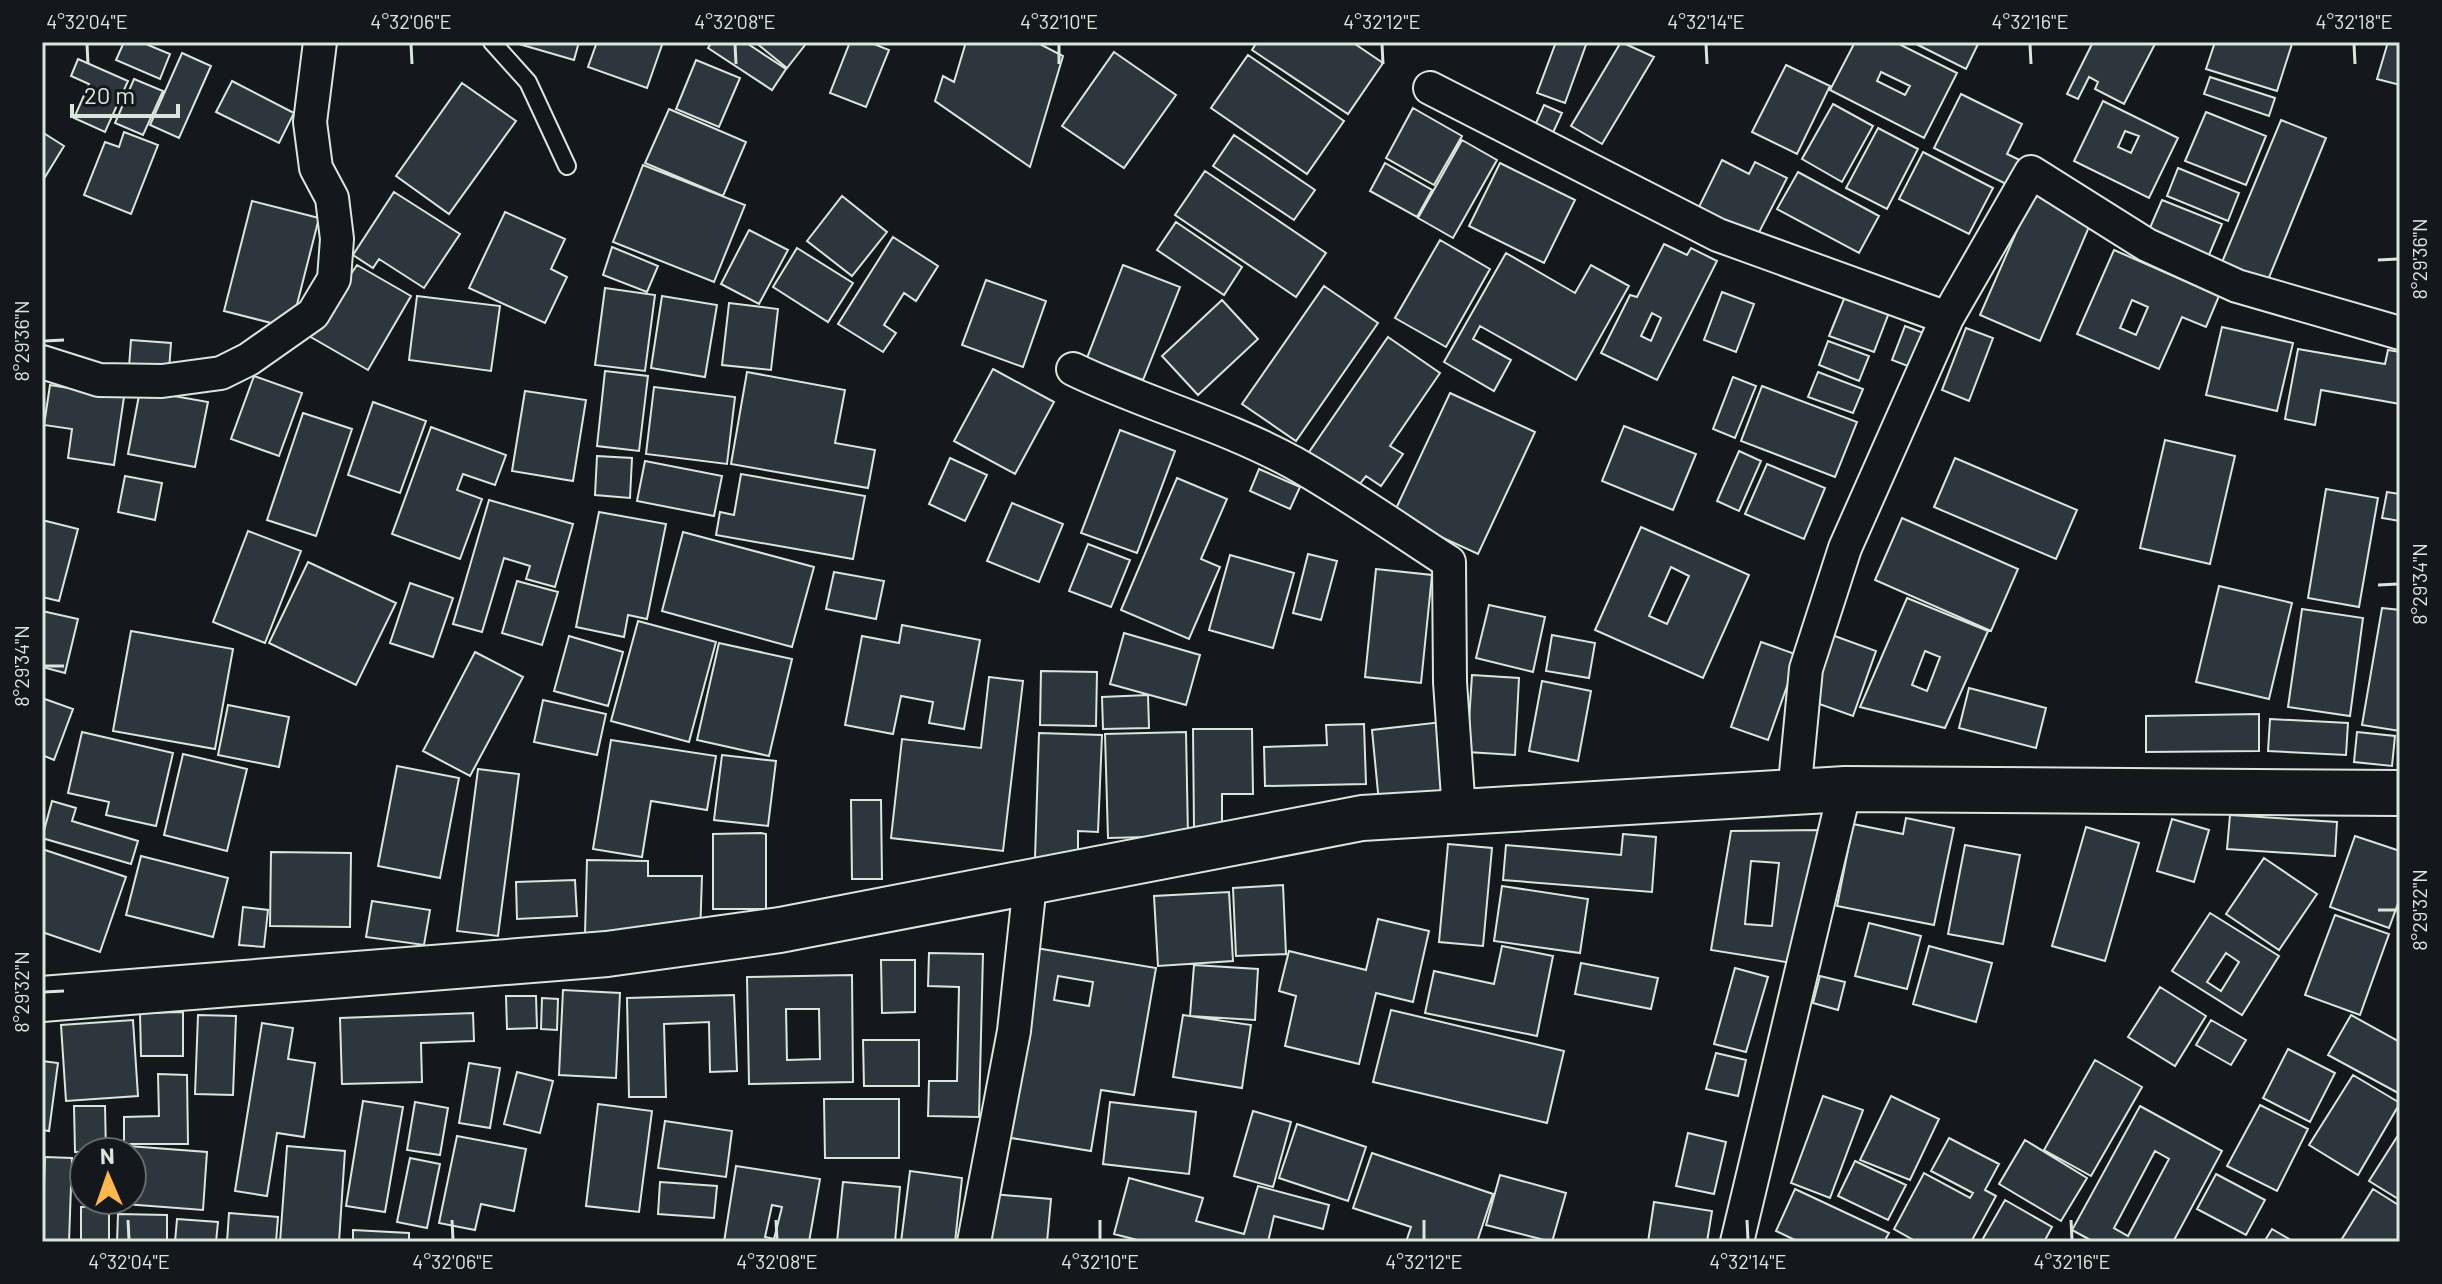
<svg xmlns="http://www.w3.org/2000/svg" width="2442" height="1284" font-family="Barlow,sans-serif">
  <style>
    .building { fill: #2c363c; stroke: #d8e6dc; stroke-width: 2; fill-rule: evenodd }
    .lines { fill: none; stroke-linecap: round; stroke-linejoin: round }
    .lane-casing { stroke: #d8e6dc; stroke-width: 20 }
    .street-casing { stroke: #d8e6dc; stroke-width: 36 }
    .primary-casing { stroke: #d8e6dc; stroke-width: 48 }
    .lane { stroke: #14181c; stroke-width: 16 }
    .street { stroke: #14181c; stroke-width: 32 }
    .primary { stroke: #14181c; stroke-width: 44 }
    .ticks { fill: none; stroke: #d8e6dc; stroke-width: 3 }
    .neatline { fill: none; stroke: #d8e6dc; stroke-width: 3 }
    .ticks-label { font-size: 20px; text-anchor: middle; fill: #d8e6dc }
  </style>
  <rect width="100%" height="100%" fill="#14181c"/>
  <path class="building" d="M124,42H141L170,54L160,79L116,60Z
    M512,42H579L574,60Z
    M597,42H663L647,88L588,67Z
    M712,42H745L786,69L772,90L708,48Z
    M755,42H801L805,45L787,68Z
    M850,42H869L889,50L866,107L830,93Z
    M966,42H1036L1063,56L1030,167L935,101L943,76L954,82Z
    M1257,42H1352L1383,63L1348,114L1252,50Z
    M1556,42H1587L1565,103L1537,93Z
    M1621,42L1654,57L1602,144L1571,126Z
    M1855,42H1895L1957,73L1924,138L1830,90ZM1881,72L1910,86L1905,95L1877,81Z
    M1912,42H1979L1966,69Z
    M2093,42H2156L2124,104L2095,89L2098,82L2089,77L2078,99L2067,94Z
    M2215,42L2292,44L2277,91L2206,69Z
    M2388,42H2400V85L2377,79Z
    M1114,52L1176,95L1124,168L1062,126Z
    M182,53L211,66L179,138L150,125Z
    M1248,55L1344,121L1307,174L1211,108Z
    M78,59L128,81L105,132L74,118L89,84L71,76Z
    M696,60L740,78L719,127L676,109Z
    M1786,65L1830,86L1797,154L1752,132Z
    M2210,77L2275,98L2269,116L2204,94Z
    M134,79L163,91L143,135L115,123Z
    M232,81L294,113L279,143L216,112Z
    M462,83L516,121L449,214L396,176Z
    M1961,94L2022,124L2007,154L2028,164L2016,189L1934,148Z
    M2103,101L2178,138L2149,198L2074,161ZM2125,131L2139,136L2131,153L2118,147Z
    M1833,104L1873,126L1842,182L1802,159Z
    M1544,105L1562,113L1551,137L1533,130Z
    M1413,108L1462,136L1434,185L1386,158Z
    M669,109L746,142L723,196L645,163Z
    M2206,112L2266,136L2246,185L2185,161Z
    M2281,120L2326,138L2266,285L2220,267Z
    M1878,128L1918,149L1887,209L1846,188Z
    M42,132L64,146L42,182Z
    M124,132L158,145L131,214L84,195L105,142L119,147Z
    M1234,135L1315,190L1294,220L1213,166Z
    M1462,140L1497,160L1453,238L1418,218Z
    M1923,152L1993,188L1969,234L1899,199Z
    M1722,160L1749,174L1755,162L1787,178L1754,242L1696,213Z
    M1385,163L1432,190L1417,217L1370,191Z
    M1500,163L1575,200L1544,263L1469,226Z
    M643,165L745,205L714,282L613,242Z
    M2178,168L2239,193L2228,221L2167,196Z
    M1205,171L1326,253L1296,297L1175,215Z
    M1798,172L1879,216L1859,253L1777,209Z
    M394,192L460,234L424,288L379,259L373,268L353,255Z
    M2033,194L2092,220L2040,341L1980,315Z
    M842,196L887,232L852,276L807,241Z
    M2162,200L2222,224L2209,255L2149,230Z
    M252,201L319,218L291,328L224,311Z
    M505,212L565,239L551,269L567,277L545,323L469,288Z
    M1176,222L1242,267L1224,295L1157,250Z
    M749,230L788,250L759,304L721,284Z
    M893,237L938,266L916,301L904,293L884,325L896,333L883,352L838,324Z
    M1440,240L1490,269L1446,347L1395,318Z
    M1664,244L1687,255L1691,248L1717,261L1657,380L1601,353L1630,295L1637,297ZM1652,313L1661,318L1651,341L1641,336Z
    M612,247L658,266L647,292L603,275Z
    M797,248L853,283L828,322L773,287Z
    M2114,250L2219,296L2206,327L2182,317L2159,369L2077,334ZM2132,300L2148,307L2136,335L2120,328Z
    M1506,253L1575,293L1591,265L1629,286L1576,380L1480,326L1473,339L1511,360L1494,391L1444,362Z
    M357,265L411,296L368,370L309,336Z
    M1123,265L1180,287L1143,380L1087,358Z
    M986,280L1046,301L1023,367L962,345Z
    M1324,286L1378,323L1296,441L1242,404Z
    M605,288L655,295L645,371L595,365Z
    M1722,292L1754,304L1736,352L1704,340Z
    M1846,294L1890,310L1874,352L1829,336Z
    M417,296L500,306L491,371L409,360Z
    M662,296L717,305L705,377L651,368Z
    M1222,300L1258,339L1198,395L1162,356Z
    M729,303L778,309L771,370L722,365Z
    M1905,326L1926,334L1913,368L1892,360Z
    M2222,327L2293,343L2277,411L2206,395Z
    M1966,328L1993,338L1969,401L1942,390Z
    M1388,337L1440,373L1390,446L1403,454L1381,486L1366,476L1356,489L1307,455Z
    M131,340L171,343L169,370L129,367Z
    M1828,341L1869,356L1859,381L1819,365Z
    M2298,349L2385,364L2388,350L2400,352V404L2321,390L2315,425L2285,419Z
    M993,369L1054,402L1015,474L954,441Z
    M605,371L648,376L639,451L597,446Z
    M747,372L845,390L835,443L875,450L868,488L731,464Z
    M1818,372L1863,389L1853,413L1808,397Z
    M254,376L302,393L279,456L231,439Z
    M1733,377L1756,386L1735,438L1713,429Z
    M50,385L124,397L114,465L68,458L72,429L44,425Z
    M1762,386L1857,422L1835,477L1741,441Z
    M654,387L735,397L727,464L646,454Z
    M140,390L208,402L195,467L128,454Z
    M525,391L586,400L573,481L512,471Z
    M1450,393L1535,432L1478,554L1393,515Z
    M373,402L426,421L400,493L348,475Z
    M303,413L352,429L316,536L267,520Z
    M1624,426L1696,454L1673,510L1602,481Z
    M431,427L506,455L495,485L463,474L457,490L482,499L460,559L392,534Z
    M1120,430L1175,451L1137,553L1081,533Z
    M2165,440L2235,456L2210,564L2140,548Z
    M1739,451L1761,461L1739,511L1717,501Z
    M597,456L632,458L630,498L595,495Z
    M950,458L987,475L965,521L929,504Z
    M1955,458L2077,510L2056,559L1934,507Z
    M645,461L722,476L714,516L637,501Z
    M1767,464L1825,488L1804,539L1745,514Z
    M1259,469L1300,487L1290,509L1250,491Z
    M741,474L865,496L853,559L716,535L720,512L734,515Z
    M125,476L162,483L155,520L118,512Z
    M1177,478L1227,499L1201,559L1220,567L1189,639L1121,610Z
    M2326,489L2378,498L2359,607L2308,598Z
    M2387,492L2400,494V521L2382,518Z
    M489,500L573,524L555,587L526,579L530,566L504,558L482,632L453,624Z
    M1012,503L1063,524L1039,582L987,561Z
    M599,512L666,524L647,619L628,615L624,637L576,627Z
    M1902,518L2018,569L1991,631L1875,580Z
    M42,520L78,529L59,601L42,597Z
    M1641,527L1749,575L1703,678L1595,630ZM1671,567L1689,576L1667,624L1649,616Z
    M248,531L301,551L265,643L213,622Z
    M683,532L814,567L792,647L662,611Z
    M1088,544L1130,560L1111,607L1069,591Z
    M1308,554L1337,561L1321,620L1293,613Z
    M1230,555L1294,573L1273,648L1209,630Z
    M308,562L396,603L356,685L269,643Z
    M1376,569L1432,575L1421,683L1365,677Z
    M834,572L884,581L876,619L826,609Z
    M517,581L558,592L542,645L502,633Z
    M410,583L453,598L433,657L390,643Z
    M2219,586L2292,603L2269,699L2196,682Z
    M1907,598L1988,631L1945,728L1860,707ZM1925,651L1940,657L1927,691L1912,685Z
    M1489,605L1545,617L1533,672L1476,658Z
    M2382,608L2400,610V731L2362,725Z
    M2302,609L2363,618L2350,716L2288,707Z
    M42,611L78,619L65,673L42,667Z
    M638,621L716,642L689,742L611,721Z
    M902,625L980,640L964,729L929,723L933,702L901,696L893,734L845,725L862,636L899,643Z
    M131,631L233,649L215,749L113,731Z
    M1124,633L1200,655L1186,705L1110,684Z
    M1552,635L1595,643L1589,678L1546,671Z
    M1832,635L1876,651L1853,716L1808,700Z
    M569,636L623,652L608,706L554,691Z
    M1761,642L1798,655L1768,740L1731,727Z
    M719,643L792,659L769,756L697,740Z
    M475,652L523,677L470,776L423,751Z
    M1041,671L1097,672L1096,726L1040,725Z
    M1472,675L1519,678L1515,755L1467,752Z
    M989,677L1023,681L1003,851L891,838L902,739L981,748Z
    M1542,681L1591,691L1578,761L1529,751Z
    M1969,688L2046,708L2036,748L1959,728Z
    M1148,695L1149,728L1103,729L1102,697Z
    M42,698L73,709L54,760L42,755Z
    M543,700L606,714L597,755L534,742Z
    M228,705L289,717L279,767L218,755Z
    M2259,714V751L2146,752V716Z
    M2270,719L2348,723L2346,755L2268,751Z
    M1442,722L1450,795L1379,803L1372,730Z
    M1364,724L1366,784L1265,786L1264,747L1327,745L1326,725Z
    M1193,729H1252L1253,794H1222V828H1194Z
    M82,732L173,753L156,826L106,815L109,802L68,793Z
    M1186,732L1188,836L1108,838L1105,734Z
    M2357,732L2395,736L2392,766L2354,762Z
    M1039,733L1102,735L1098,832L1078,831V860L1035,858Z
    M611,740L716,756L707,810L651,801L642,857L593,849Z
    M183,754L247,769L227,851L164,835Z
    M722,755L776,761L768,826L714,820Z
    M397,766L459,778L440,878L378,866Z
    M478,769L519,774L498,936L457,931Z
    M851,800H881L882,879H852Z
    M52,801L76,808L72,821L138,841L131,864L42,838Z
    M2230,815L2337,822L2335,856L2227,849Z
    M1906,818L1954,828L1934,925L1837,906L1853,824L1903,834Z
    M2172,819L2209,830L2194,882L2157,871Z
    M2086,827L2139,843L2105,961L2052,946Z
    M1819,830L1798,964L1711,950L1731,831ZM1751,861L1779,863L1772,926L1745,924Z
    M761,833L766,834V909H713V834Z
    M1623,834L1656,837L1652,892L1503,880L1506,845L1621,855Z
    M2355,836L2400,851V898L2389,928L2330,907Z
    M1448,844L1492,848L1483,946L1439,942Z
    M1965,845L2020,855L2003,944L1948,934Z
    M42,849L126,877L100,952L42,932Z
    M271,852L351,853L350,927L270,926Z
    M141,856L228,878L213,937L126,915Z
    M2264,858L2317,894L2279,950L2226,914Z
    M587,860L648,861V876H702L700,936L585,934Z
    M575,880L577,916L517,919L516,882Z
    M1283,885L1286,954L1236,956L1233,888Z
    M1502,886L1588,899L1580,953L1494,941Z
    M1229,892L1233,961L1158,966L1154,896Z
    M372,901L430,910L424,945L366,937Z
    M243,907L268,910L264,947L239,945Z
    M2210,913L2279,956L2242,1015L2172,971ZM2226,953L2239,962L2221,991L2207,982Z
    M2335,915L2389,934L2360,1015L2305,995Z
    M1378,919L1429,931L1413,1002L1376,993L1359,1064L1285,1046L1296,996L1279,991L1289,951L1366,970Z
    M1869,923L1921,936L1907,989L1855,976Z
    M1502,946L1553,956L1537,1036L1425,1013L1434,971L1494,984Z
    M1929,946L1992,963L1976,1022L1913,1004Z
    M1036,948L1156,968L1134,1095L1101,1090L1091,1151L1005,1137ZM1058,976L1093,982L1089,1006L1054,1000Z
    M929,953L983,954L979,1117L928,1116L929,1081H957L959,987L928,986Z
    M881,960H915V1012L882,1013Z
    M1581,963L1658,978L1651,1009L1575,994Z
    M1194,965L1258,969L1255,1020L1190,1016Z
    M1735,968L1768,977L1746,1052L1714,1044Z
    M852,975L853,1082L749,1084L747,977ZM786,1009H819L820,1059L787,1060Z
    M1820,976L1845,982L1838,1010L1813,1003Z
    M2160,987L2206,1016L2175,1066L2128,1037Z
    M563,990L620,993L616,1078L559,1075Z
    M734,995L737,1071L710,1072L709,1022L664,1024L666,1097H629L627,998Z
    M506,996H536L537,1028L507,1029Z
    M542,998L558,999L557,1030L541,1029Z
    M1391,1010L1564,1051L1547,1123L1373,1082Z
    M183,1012V1056H141L140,1013Z
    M473,1013L474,1041L421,1043L422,1082L342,1084L340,1018Z
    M198,1015L236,1016L233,1095L195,1094Z
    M1183,1015L1251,1025L1242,1088L1173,1077Z
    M2351,1015L2400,1042V1094L2328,1055Z
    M133,1020L138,1096L66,1101L61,1025Z
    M2211,1020L2246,1040L2231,1065L2196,1045Z
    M262,1023L293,1028L288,1059L315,1063L304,1137L277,1133L267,1196L235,1191Z
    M863,1040H919V1086H864Z
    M2288,1049L2335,1073L2310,1122L2263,1098Z
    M1716,1053L1746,1060L1738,1096L1706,1089Z
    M2095,1060L2142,1087L2091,1176L2044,1150Z
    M42,1061L58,1063L49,1131L42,1130Z
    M469,1063L500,1068L490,1128L459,1123Z
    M517,1072L553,1081L540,1133L504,1124Z
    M158,1074L187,1075L188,1144H124V1117L159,1116Z
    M2353,1075L2400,1103L2358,1175L2309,1145Z
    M1823,1096L1863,1110L1830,1198L1791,1183Z
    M1891,1096L1939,1119L1910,1180L1860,1160Z
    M824,1099H899V1158H825Z
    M363,1101L403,1107L385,1212L346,1206Z
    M415,1102L448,1108L440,1155L407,1150Z
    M1110,1102L1196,1112L1189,1174L1103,1164Z
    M598,1104L652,1111L639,1212L586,1206Z
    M2260,1105L2308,1129L2277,1191L2227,1166Z
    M74,1106H105L106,1152H75Z
    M2140,1106L2222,1151L2173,1242H2094L2072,1230ZM2155,1151L2169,1159L2128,1236L2114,1228Z
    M1253,1111L1291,1122L1273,1187L1234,1176Z
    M665,1121L732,1131L726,1177L658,1168Z
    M1297,1124L1366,1147L1348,1201L1279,1178Z
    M1688,1133L1726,1142L1714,1194L1676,1186Z
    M457,1136L526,1149L514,1211L481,1204L475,1230L439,1223Z
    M2397,1137L2400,1139V1200L2369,1181Z
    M1949,1138L1999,1164L1985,1190L1996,1196L1971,1242H1917L1894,1229L1924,1173L1970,1198L1973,1193L1931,1171Z
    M2025,1140L2087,1178L2061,1221L1999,1184Z
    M128,1146L207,1152L203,1210L125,1204V1200H132V1152H128Z
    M287,1146L345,1151L339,1242H280Z
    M1372,1153L1493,1194L1477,1242H1406L1411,1227L1353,1208Z
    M45,1157L72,1158L69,1242H42Z
    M410,1158L440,1164L427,1228L397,1222Z
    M1855,1161L1906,1185L1888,1220L1838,1196Z
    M736,1166L820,1179L809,1242H724ZM772,1205L782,1207L774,1239L765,1237Z
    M910,1171L962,1178L955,1242H901Z
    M2216,1174L2265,1200L2246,1235L2197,1209Z
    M1500,1175L1566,1193L1552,1242L1486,1225Z
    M1129,1178L1203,1198L1196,1221L1244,1234L1258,1186L1329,1205L1323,1229L1274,1216L1268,1242H1145L1114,1234Z
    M660,1182L717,1186L714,1218L658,1214Z
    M843,1182L900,1187L895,1242H837Z
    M1795,1189L1889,1233L1884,1242H1799L1776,1231Z
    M2373,1189L2400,1206V1242H2340Z
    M992,1194L1051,1199L1047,1242H988Z
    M2005,1200L2052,1227L2044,1242H1981Z
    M1654,1202L1712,1211L1707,1242H1648Z
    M109,1206V1242H81V1207Z
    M229,1213L278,1217L276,1242H227Z
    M118,1214L167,1215V1242H117Z
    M177,1219L218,1222L216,1242H175Z
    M2272,1229L2294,1242H2264Z
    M353,1230L409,1233V1242H353Z"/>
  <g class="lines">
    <defs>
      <path id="lane" d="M492,42L528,82L567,166"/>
      <path id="street" d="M1430,88L1718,235L1947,318
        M42,362L99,380L162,381L221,373L249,359L313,314L334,279L337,239L332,198L316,168L310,122L320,42
        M1073,369C1145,404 1223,424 1294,463C1347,493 1398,529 1449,562L1450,682L1459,812
        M1794,794L1806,669L1845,548L1947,318L2031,172L2147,245L2237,286L2400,333
        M974,1242L1014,1031L1030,884
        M1737,1242L1845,789"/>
      <path id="primary" d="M42,999L607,954L780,930L1362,818L1845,789L2400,793"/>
    </defs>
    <use href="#lane" class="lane-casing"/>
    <use href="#street" class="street-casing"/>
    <use href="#primary" class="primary-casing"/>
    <use href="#lane" class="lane"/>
    <use href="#street" class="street"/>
    <use href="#primary" class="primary"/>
  </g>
  <path class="ticks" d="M87,44L88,64M411,44L412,64M735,44L736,64M1059,44V64M1382,44L1383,64M1706,44L1707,64M2030,44L2031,64M2354,44L2355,64M2378,260L2398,259M44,341L64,340M2378,585L2398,584M44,666H64M2378,910H2398M44,992L64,991M128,1220L129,1240M452,1220L453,1240M776,1220L777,1240M1100,1220V1240M1424,1220V1240M1747,1220L1748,1240M2071,1220L2072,1240"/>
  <rect width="2442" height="1284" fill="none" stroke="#14181c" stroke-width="88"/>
  <g transform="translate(108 1176) rotate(358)"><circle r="38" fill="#14181c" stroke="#626a69" stroke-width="2"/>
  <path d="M0-6L14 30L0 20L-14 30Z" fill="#ffb74d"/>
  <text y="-12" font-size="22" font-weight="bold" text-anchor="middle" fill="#d8e6dc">N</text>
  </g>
  <path d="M72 104v12h106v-12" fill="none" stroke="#d8e6dc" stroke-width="4"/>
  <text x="84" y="104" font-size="24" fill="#d8e6dc" stroke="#14181c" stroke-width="6" paint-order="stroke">20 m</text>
  <rect x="44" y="44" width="2354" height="1196" class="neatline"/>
  <g class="ticks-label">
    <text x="87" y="29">4°32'04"E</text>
    <text x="411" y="29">4°32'06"E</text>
    <text x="735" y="29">4°32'08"E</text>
    <text x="1059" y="29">4°32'10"E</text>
    <text x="1382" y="29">4°32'12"E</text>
    <text x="1706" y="29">4°32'14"E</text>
    <text x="2030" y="29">4°32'16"E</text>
    <text x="2354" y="29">4°32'18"E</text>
    <text transform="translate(2420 259) rotate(-90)" y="7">8°29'36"N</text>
    <text transform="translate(22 341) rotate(-90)" y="7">8°29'36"N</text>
    <text transform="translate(2420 584) rotate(-90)" y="7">8°29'34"N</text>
    <text transform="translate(22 666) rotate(-90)" y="7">8°29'34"N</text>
    <text transform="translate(2420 910) rotate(-90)" y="7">8°29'32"N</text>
    <text transform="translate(22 992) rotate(-90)" y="7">8°29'32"N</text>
    <text x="129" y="1269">4°32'04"E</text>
    <text x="453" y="1269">4°32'06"E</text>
    <text x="777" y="1269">4°32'08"E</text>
    <text x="1100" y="1269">4°32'10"E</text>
    <text x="1424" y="1269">4°32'12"E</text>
    <text x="1748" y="1269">4°32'14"E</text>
    <text x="2072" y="1269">4°32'16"E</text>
  </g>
</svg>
